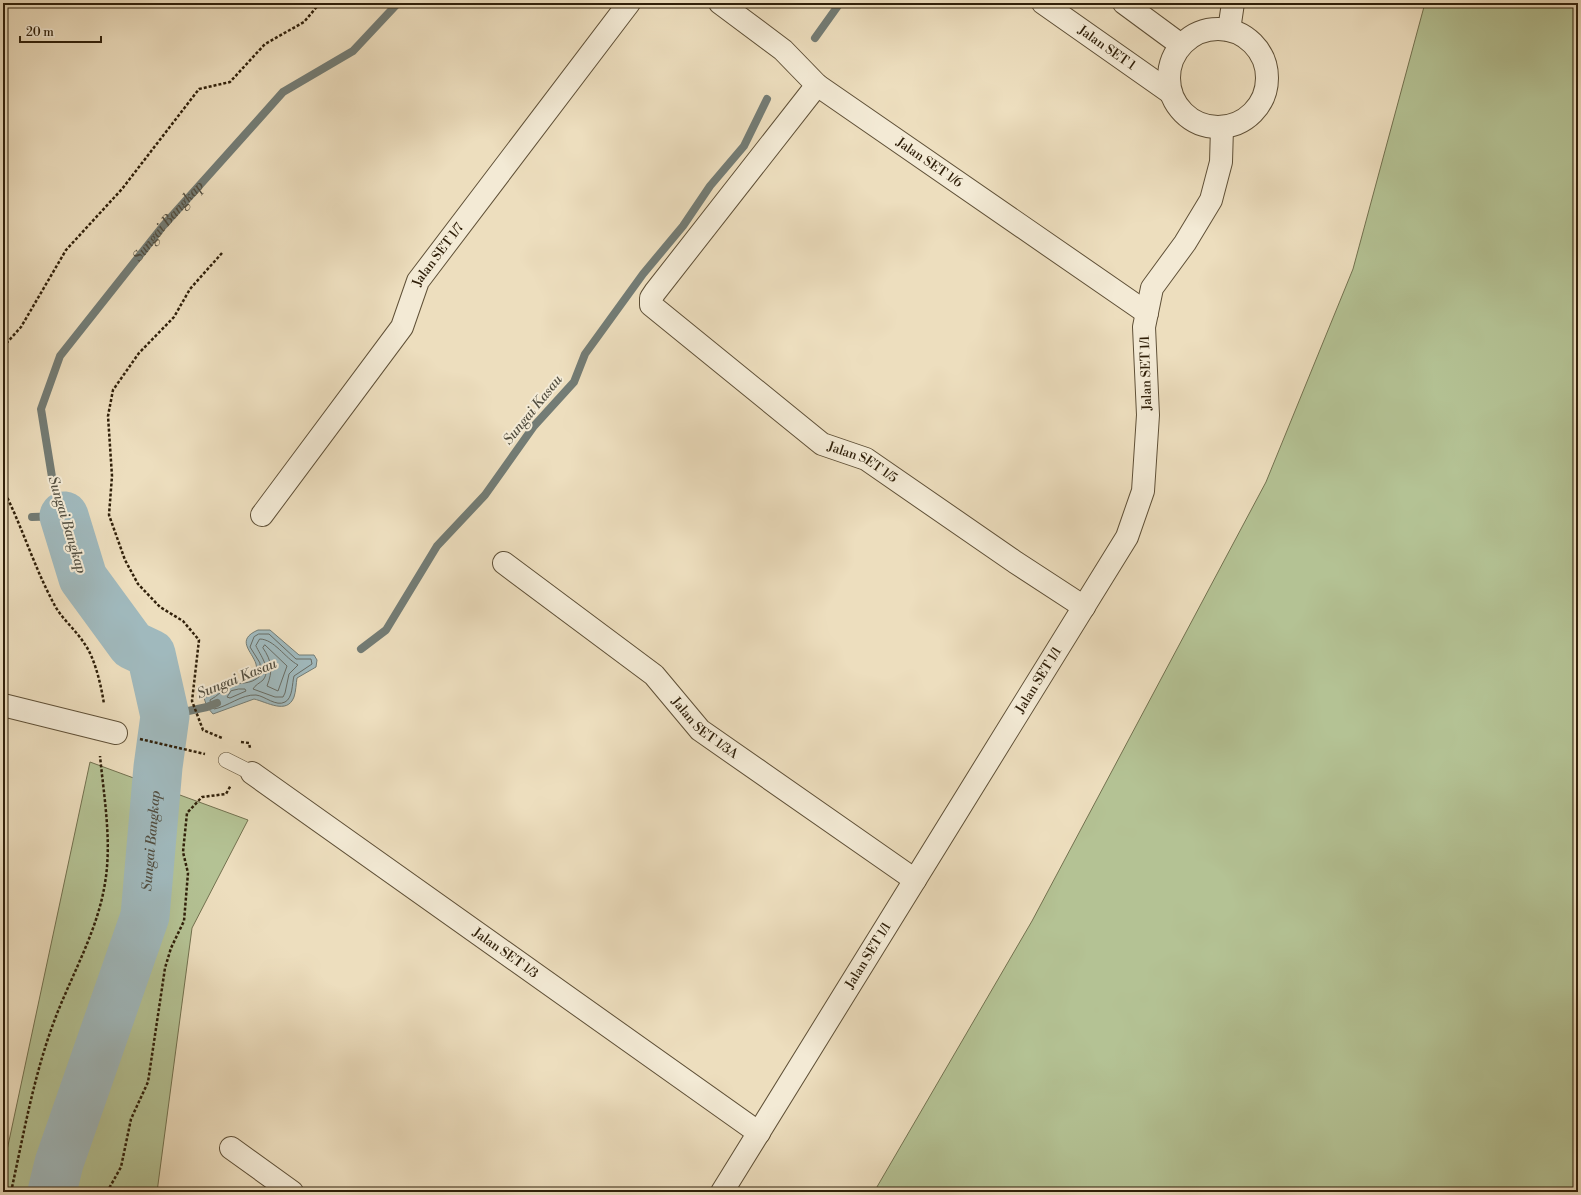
<svg xmlns="http://www.w3.org/2000/svg" width="1581" height="1195" font-family="'Libre Bodoni',serif">
  <style>
    .green { fill: #b4c294; stroke: #72714f }
    .water { fill: #a0b9bd; stroke: #737c75 }
    .lines { fill: none; stroke-linecap: round; stroke-linejoin: round }
    .shore { stroke: #686c64; stroke-width: 1 }
    .stream { stroke: #737c75; stroke-width: 8 }
    .river { stroke: #a0b9bd; stroke-width: 49 }
    .lane-casing { stroke: #5f5037; stroke-width: 16 }
    .street-casing { stroke: #5f5037; stroke-width: 24 }
    .path { stroke: #30200a; stroke-width: 2.5; stroke-dasharray: 3 2; stroke-linecap: butt }
    .lane { stroke: #f3ead5; stroke-width: 15 }
    .street { stroke: #f3ead5; stroke-width: 22 }
    .labels { text-anchor: middle; dominant-baseline: central; stroke-width: 4; stroke-linejoin: round; paint-order: stroke }
    .street-label { font-size: 13px; fill: #30200a; stroke: #f3ead5 }
    .water-label { font-size: 14px; font-style: italic; fill: #524e40; stroke: #f3ead5 }
  </style>
  <rect width="100%" height="100%" fill="#eddebe"/>
  <filter id="stains"><feTurbulence type="fractalNoise" baseFrequency=".005" numOctaves="4"/><feColorMatrix values="0 0 0 0 .2 0 0 0 0 .09 0 0 0 0 .02 0 0 0 .5 -.17"/></filter>
  <radialGradient id="worn" r=".72"><stop offset=".6" stop-color="#630" stop-opacity="0"/><stop offset="1" stop-color="#630" stop-opacity=".3"/></radialGradient>
  <path class="green" d="M1425,3H1578V1192H874L1032,921L1266,482L1353,269Z
    M90,762L248,820L192,928L157,1192H3V1169Z"/>
  <path class="water" d="M258,630H270L299,655H314L317,660L316,667L297,678C296,684 296,691 294,697C287,715 267,702 254,699L213,714L207,707L204,698L218,691L226,683L249,679L256,674C256,671 257,667 256,664C252,651 235,640 258,630Z"/>
  <g class="lines">
    <path class="shore" d="M259,634H269L296,659H311L312,664L294,676C292,683 293,698 285,702C276,707 265,696 256,695C242,694 227,707 214,709L211,705L210,700C218,696 223,689 229,686C241,681 249,686 260,676V663L250,647L254,637Z
      M260,639C274,639 285,658 298,665L289,674L285,693L283,697H275L253,689C255,685 260,683 263,680C272,669 260,655 256,646Z
      M265,645L287,666L278,691L267,686C273,671 272,661 263,648Z
      M239,689H245L246,691L230,698L227,697L231,691Z"/>
    <g class="stream">
      <path d="M815,38L840,3"/>
      <path id="s1" d="M32,517L64,516L52,477L41,409L60,356L163,226L283,92L353,51L398,3"/>
      <path d="M361,649L386,630L437,546L485,495L534,426L574,382L585,354L643,274L683,226L710,186L744,146L767,99"/>
      <path d="M165,716L207,707L217,703"/>
    </g>
    <path class="river" id="s2" d="M52,1192L59,1163L145,916L158,767L165,716L151,654L132,645L83,578L64,516"/>
    <defs>
      <path id="lane" d="M226,760L252,773"/>
      <g id="street">
        <path id="s3" d="M720,3L783,50L817,85L1147,313"/>
        <path id="s4" d="M1043,3L1171,93"/>
        <path d="M1124,3L1181,45"/>
        <circle cx="1218" cy="78" r="49"/>
        <path d="M1229,30L1233,3"/>
        <path id="s5" d="M817,85L655,292L651,298V305L822,444L866,459L1015,562L1084,607"/>
        <path id="s6" d="M262,515L402,327L418,281L629,3"/>
        <path id="s7" d="M504,563L654,675L700,730L915,880"/>
        <path d="M3,705L116,733"/>
        <path id="s8" d="M252,773L759,1133"/>
        <path d="M231,1148L292,1192"/>
        <path id="s9" d="M722,1192L1127,537L1143,491L1148,415L1144,327L1152,288L1185,243L1211,200L1221,162L1222,128"/>
      </g>
    </defs>
    <use href="#lane" class="lane-casing"/>
    <use href="#street" class="street-casing"/>
    <path class="path" d="M222,253L190,289L174,317L139,353L113,390L108,416L112,476L109,515L125,560L138,584L160,607L183,621L199,640L192,701L203,730L222,738
      M3,347L21,327L66,250L122,189L199,89L230,82L265,44L304,22L320,3
      M3,489C22,526 34,567 54,604C61,618 75,629 84,643C95,658 101,685 104,704
      M140,739L205,754
      M241,742L249,743L250,748
      M11,1192C23,1137 33,1080 52,1027C69,979 97,934 105,883C112,842 104,797 100,756
      M107,1192L121,1167L131,1119L148,1082L165,968L171,948L184,921L188,873L183,852L187,813L202,797L226,794L231,785"/>
    <use href="#lane" class="lane"/>
    <use href="#street" class="street"/>
  </g>
  <g class="labels">
    <g class="street-label">
      <text stroke="none"><textPath href="#s4" startOffset="78">Jalan SET 1</textPath></text>
      <text stroke="none"><textPath href="#s3" startOffset="264">Jalan SET 1/6</textPath></text>
      <text stroke="none"><textPath href="#s6" startOffset="316">Jalan SET 1/7</textPath></text>
      <text transform="translate(1146 373) rotate(-92)">Jalan SET 1/1</text>
      <text stroke="none"><textPath href="#s5" startOffset="542">Jalan SET 1/5</textPath></text>
      <text stroke="none"><textPath href="#s9" startOffset="602">Jalan SET 1/1</textPath></text>
      <text stroke="none"><textPath href="#s7" startOffset="261">Jalan SET 1/3A</textPath></text>
      <text stroke="none"><textPath href="#s8" startOffset="311">Jalan SET 1/3</textPath></text>
      <text stroke="none"><textPath href="#s9" startOffset="278">Jalan SET 1/1</textPath></text>
    </g>
    <g class="water-label">
      <text stroke="none"><textPath href="#s1" startOffset="371">Sungai Bangkap</textPath></text>
      <text transform="translate(533 410) rotate(-51)">Sungai Kasau</text>
      <text transform="translate(67 525) rotate(73)">Sungai Bangkap</text>
      <text transform="translate(237 679) rotate(-22)">Sungai Kasau</text>
      <text stroke="none"><textPath href="#s2" startOffset="367">Sungai Bangkap</textPath></text>
    </g>
  </g>
  <rect width="1581" height="1195" fill="none" stroke="#eddebe" stroke-width="16"/>
  <rect x="4" y="4" width="1573" height="1187" fill="none" stroke="#30200a" stroke-width="2"/>
  <rect x="8" y="8" width="1565" height="1179" fill="none" stroke="#30200a"/>
  <path d="M20 36v6h81v-6" fill="none" stroke="#30200a" stroke-width="2"/>
  <text x="26" y="36" font-size="12" fill="#30200a" stroke="#f3ead5" stroke-width="3" paint-order="stroke">20 m</text>
  <rect width="100%" height="100%" filter="url(#stains)"/>
  <rect width="100%" height="100%" fill="url(#worn)"/>
</svg>
